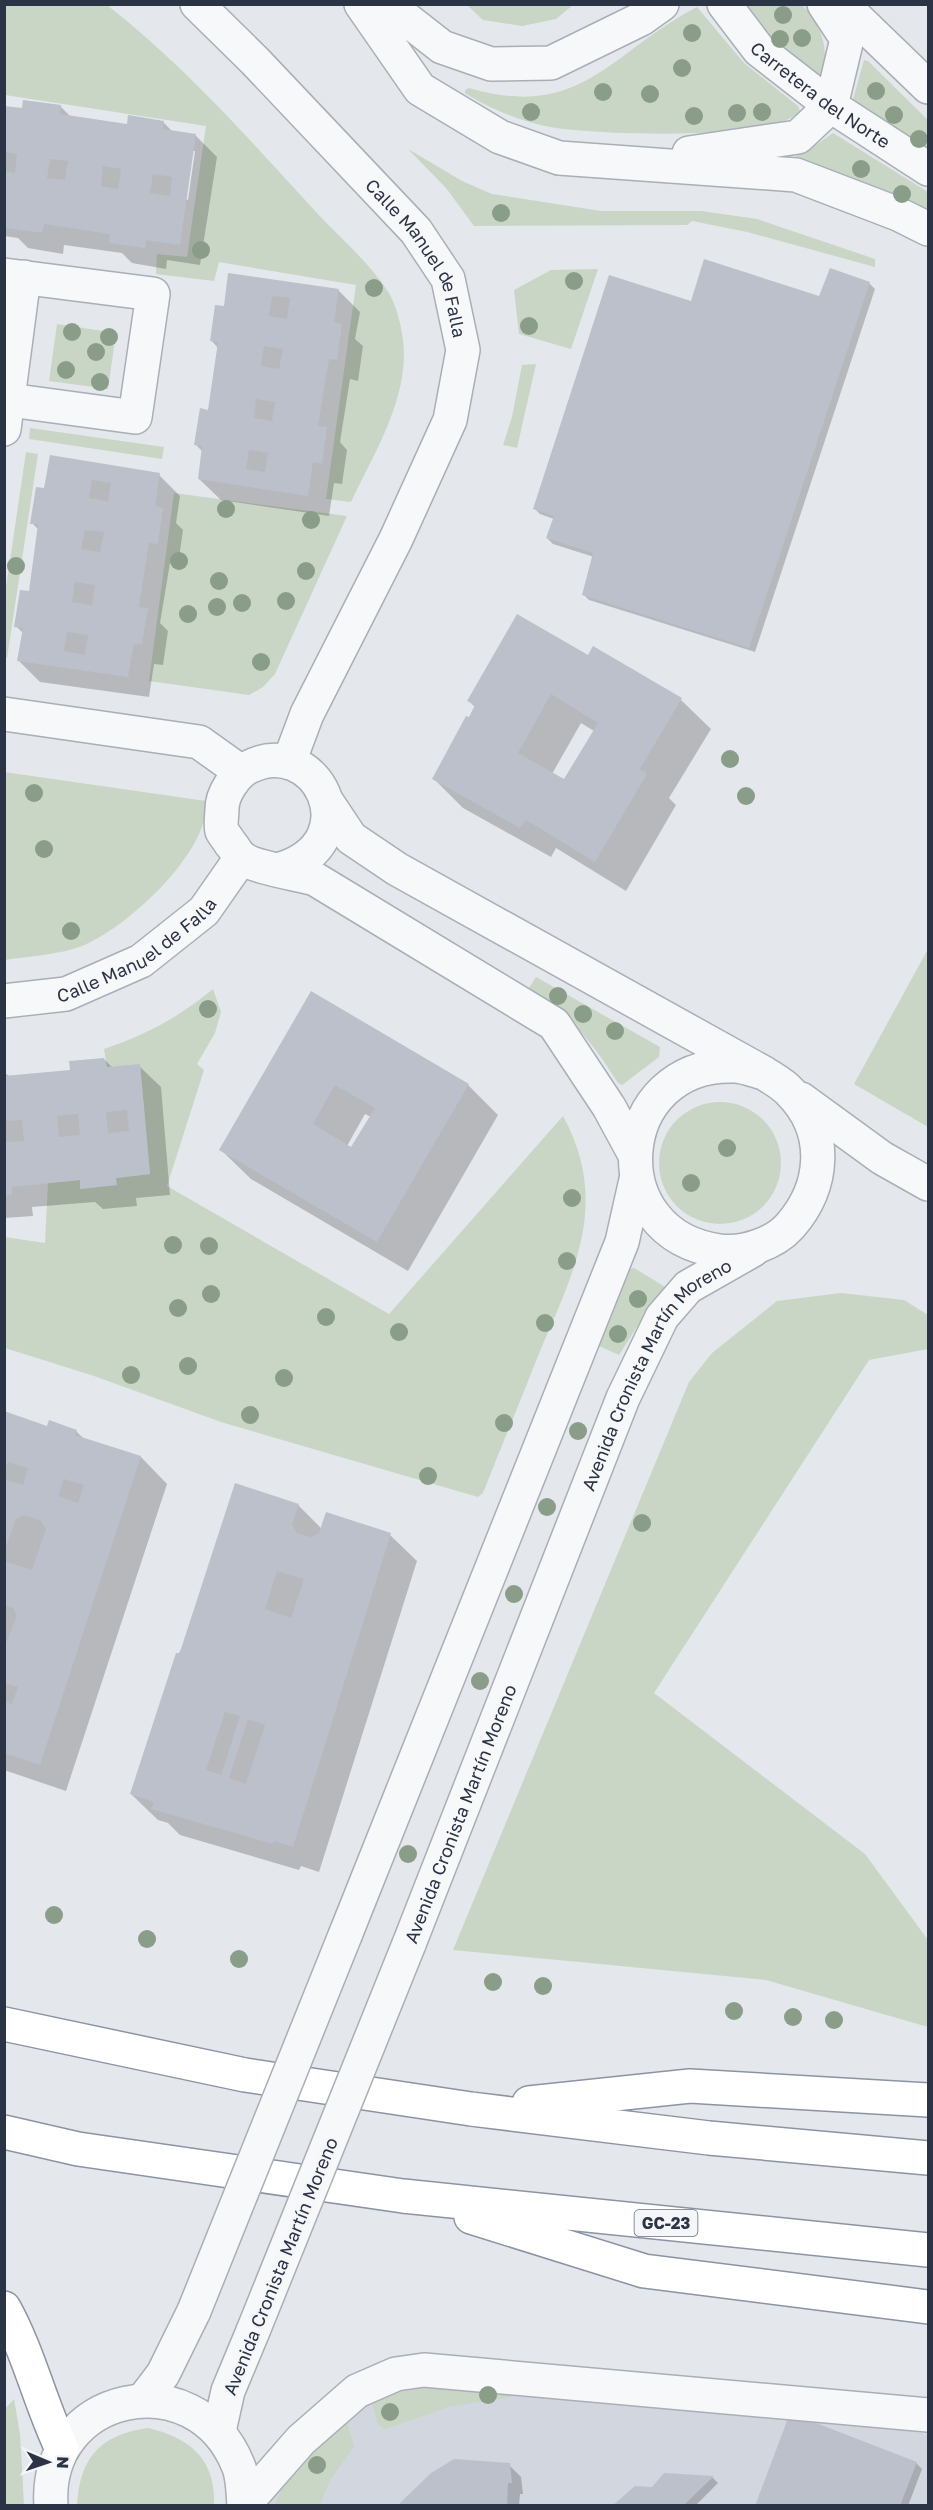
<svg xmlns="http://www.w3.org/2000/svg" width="933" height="2510" font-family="'Golos Text',sans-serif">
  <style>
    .built { fill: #d2d6de }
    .green { fill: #c9d6c5 }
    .shadow { fill: #0003; fill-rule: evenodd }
    .building { fill: #bbc0ca; fill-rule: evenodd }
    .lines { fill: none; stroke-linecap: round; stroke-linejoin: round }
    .minor-casing { stroke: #a9aeb7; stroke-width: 36 }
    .highway-casing { stroke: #8b94a3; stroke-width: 36 }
    .minor { stroke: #f7f8fa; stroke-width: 33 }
    .highway { stroke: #fff; stroke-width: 33 }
    .minor-bridge-casing { stroke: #a9aeb7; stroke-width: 36; stroke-linecap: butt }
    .minor-bridge { stroke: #f7f8fa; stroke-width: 33 }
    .tree { fill: #899d89 }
    .labels { text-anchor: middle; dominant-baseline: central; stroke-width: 5; stroke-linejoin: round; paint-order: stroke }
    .shield { fill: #f4f6f9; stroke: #676e7b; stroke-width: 1.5 }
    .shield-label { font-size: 16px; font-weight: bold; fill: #2b3445 }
    .street-label { font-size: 18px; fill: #2b3445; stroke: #f4f6f9 }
  </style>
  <rect width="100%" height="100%" fill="#e4e7ec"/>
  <path class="built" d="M417,2383L775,2410L928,2434V2505L267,2506L278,2480L361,2401Z"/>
  <path class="green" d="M4,5H107C184,65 250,140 316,212C340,238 370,263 389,293C397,307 401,325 403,340C410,397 374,453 351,502L326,499L356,285L219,262L214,281L156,274L157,254L187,257L206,126L5,95Z
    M467,5H573L556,19L522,26L483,20Z
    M739,5H802C822,23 830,52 822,77L817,79L784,51Z
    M697,7L744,63L798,106L800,111C777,142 585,135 545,126C518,120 488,108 465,93V90L469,88C582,121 610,52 697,7Z
    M864,60L868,61L928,120V151L852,103Z
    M833,133L928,192V215L795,159L798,153L810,149Z
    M408,149L462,181L492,194L601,211H701L757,219L875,259V267L747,232L692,221L687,225L474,226L446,188Z
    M598,269L571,349L519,334L514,290L551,270Z
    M57,324L116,333L108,389L49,381Z
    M536,364L517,448L503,445L512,417L522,365Z
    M30,428L164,447L162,459L29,439Z
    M26,452L38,454L7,658H4L5,594Z
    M174,493L347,516L275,674L263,687L249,695L149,681Z
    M4,772L206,801C211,851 126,929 82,946C59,955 29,956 5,960Z
    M928,949V1127L854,1084Z
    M536,977L660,1047L659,1057L622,1085L618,1083C589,1037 573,1020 529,988Z
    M213,989L221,1012L215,1033L197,1064L204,1070L167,1186L389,1314L563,1116C611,1204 573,1273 538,1356C520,1402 501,1447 483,1493L478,1497L221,1422L94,1376L5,1348L4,1237L45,1243L48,1183L80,1180V1189L116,1185V1178L150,1174L140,1065L107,1067L104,1049C146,1035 179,1017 213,989Z
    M659 1163a61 61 0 1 1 122 0a61 61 0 1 1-122 0Z
    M634,1268L667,1288L640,1322L619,1355L599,1346L630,1269Z
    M841,1293L904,1300L928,1315V1349L869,1360L654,1693L865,1854L928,1940V2027L766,1980L453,1950L689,1382L712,1353L777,1301Z
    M440,2386L516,2392L511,2397L448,2407L386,2429L378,2425L372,2402L401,2392Z
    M14,2399L20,2434L24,2505H5V2409Z
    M345,2415L354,2447L330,2480L320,2505L275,2506L285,2478Z
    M148,2428C190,2438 216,2459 214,2505H77C80,2457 100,2435 148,2428Z"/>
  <path class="shadow" d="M4,107L24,110L61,107L71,117L128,126L163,122L173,132L196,136L217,157L200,265L167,260L166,269L132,263L122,253L64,245L63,254L28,248L18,238L4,236ZM192,151H195L188,200L185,199Z
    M230,274L339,291L360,312L355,339L363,346L358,381L350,379L340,442L347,450L342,484L334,483L329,516L221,500L199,479L203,452L195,444L209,411L218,348L211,340L225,307Z
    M869,283L875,289L755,652L589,600L583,594L594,557L553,544L547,538L554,519L540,514L535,509L692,303L820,298Z
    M51,457L159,475L180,496L176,523L183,530L178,565L170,563L160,623L168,631L163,665L154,664L149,697L40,682L19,661L23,633L16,626L30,593L39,530L32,523L46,490Z
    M593,648L681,700L711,729L669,798L676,805L626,891L556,848L551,857L463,808L434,779L475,707L469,701L588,657ZM581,723L594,731L564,781L552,774Z
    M311,993L468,1085L498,1115L408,1271L251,1179L221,1150ZM365,1114L371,1117L352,1149L347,1146Z
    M104,1059L113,1068L139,1066L161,1087L170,1195L136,1198L137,1206L103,1209L95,1202L32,1207L33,1216L4,1218V1072L10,1077L71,1072Z
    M4,1413L48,1427L76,1431L85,1440L141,1457L167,1484L66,1791L4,1770Z
    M298,1505L322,1529L390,1535L417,1561L319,1872L301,1866L299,1870L180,1835L168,1823L158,1820L131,1794L179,1655Z
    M916,2463L922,2469L908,2506H757Z
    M509,2465L521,2477L523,2494H520L519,2506H399Z
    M665,2474L713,2478L718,2483L695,2506H614L652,2489Z"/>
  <path class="building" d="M23,100L61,105L60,114L127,124L128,115L164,121L163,129L196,134L180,245L146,240L145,248L109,243L110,234L44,224L42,233L5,228L4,171L15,173L17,154L4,152V106L22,108ZM50,159L68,161L65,180L47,178ZM103,166L121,169L118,189L101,186ZM153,174L172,177L170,196L150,193Z
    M704,259L819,296L830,268L870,282L749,648L582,595L593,553L546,538L554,516L533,509L609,275L691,301Z
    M228,273L339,289L334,322L342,324L337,360L329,359L318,426L327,427L322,464L313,462L308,496L198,479L202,446L194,445L200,408L208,410L218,342L210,341L215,305L224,306ZM272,296L290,298L287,319L269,316ZM264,346L283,349L279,369L261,366ZM256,399L275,402L272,421L254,418ZM249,450L268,453L265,472L246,469Z
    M50,455L160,473L155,506L163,508L158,544L149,543L139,607L148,608L142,644H134L128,677L17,661L23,628L14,627L20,590L29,591L38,524H30L36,487L44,488ZM92,480L111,483L108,501L89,498ZM85,530L104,532L100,552L81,549ZM75,582L95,585L92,605L72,602ZM67,632L88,635L85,655L64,651Z
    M517,614L588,655L593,646L682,698L640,769L647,774L595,862L526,820L520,828L432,779L466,716L469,717L475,705L467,701ZM551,694L598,723L564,779L518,753Z
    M311,991L469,1084L377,1242L219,1150ZM335,1085L375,1108L351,1147L313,1124Z
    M104,1058L107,1067L140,1064L150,1174L116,1178L117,1185L80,1189V1180L12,1187V1195L4,1196V1142L24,1141L22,1120L4,1121V1076L70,1070L69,1061ZM127,1110L129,1131L108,1133L106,1112ZM78,1114L80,1135L59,1137L57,1116Z
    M4,1411L47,1426L49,1420L77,1430L75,1435L141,1456L40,1765L4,1753V1702L12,1704L18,1687L4,1683V1648L17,1616L13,1608L4,1605V1561L32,1570L46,1529L41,1521L24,1515L16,1519L4,1552V1479L23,1485L28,1468L8,1462L4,1472ZM64,1479L84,1485L78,1503L58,1496Z
    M235,1483L299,1504L292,1524L297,1533L311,1537L319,1533L326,1512L391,1533L293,1847L274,1841L273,1844L151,1809L154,1802L130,1794L176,1653H179L181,1649ZM277,1571L304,1579L291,1618L265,1609ZM225,1712L240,1716L221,1775L206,1770ZM248,1719L265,1725L246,1784L229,1778Z
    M790,2413L917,2462L900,2506H755Z
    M454,2459L510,2463L512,2483H508L507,2506H397L431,2473Z
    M664,2473L714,2476L683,2506H612L635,2486L652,2487Z"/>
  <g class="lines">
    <defs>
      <g id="minor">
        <path id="s1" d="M197,4L255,61L416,231L448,279L463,350L450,420L396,539L307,714L289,762"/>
        <path d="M361,4L420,89L500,137L559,158L796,175L898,214L928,229"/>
        <path d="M387,4L442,47L491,64L551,63L641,19L662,4"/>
        <path id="s2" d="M724,4L759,50L831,106L928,169"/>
        <path d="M842,4L928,87"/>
        <path d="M689,153L798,137L831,106L847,39L824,4"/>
        <path d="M4,275L153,294L135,417L9,400"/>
        <path d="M4,429L24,277"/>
        <path d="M4,714L199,742L241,772"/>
        <path d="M327,802L351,838L397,869L764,1073C773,1079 783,1084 790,1092C829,1131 825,1186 790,1226C774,1244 743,1254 720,1251C598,1235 613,1062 734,1066C744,1066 755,1071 764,1073"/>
        <path d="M281,869C371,841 316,731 247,768C235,775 222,794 222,809C222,815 220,825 222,831C224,835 228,839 230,843C234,847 237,854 241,857C251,867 298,874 315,879L554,1024L609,1107L634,1153"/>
        <path id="s3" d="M4,1001L66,994L141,961L204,911L241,858"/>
        <path d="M801,1099L882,1158L928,1184"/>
        <path d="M346,1933L622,1242L636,1180"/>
        <path id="s4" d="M409,1944L623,1398L662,1317L688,1287L753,1250"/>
        <path d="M144,2399L163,2374L194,2311"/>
        <path d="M219,2431L228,2391L253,2331"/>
        <path d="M244,2505L301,2440L357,2391L396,2374L424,2370L928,2415"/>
        <path d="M51,2506C43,2393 195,2359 238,2465C243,2476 243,2493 244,2506"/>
      </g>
      <path id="highway" d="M4,2024L245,2075L471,2109L709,2138L928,2158
        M529,2103L690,2086L928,2100
        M4,2132L78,2149L403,2196L928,2250
        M471,2217L644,2271L928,2307
        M4,2308C29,2353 40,2403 62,2449"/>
    </defs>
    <use href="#minor" class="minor-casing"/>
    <use href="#highway" class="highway-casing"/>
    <use href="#minor" class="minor"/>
    <use href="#highway" class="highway"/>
    <defs>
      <path id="minor-bridge" d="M194,2311L346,1933
        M253,2331L409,1944"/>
    </defs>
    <use href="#minor-bridge" class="minor-bridge-casing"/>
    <use href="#minor-bridge" class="minor-bridge"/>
  </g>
  <g class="tree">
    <circle cx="783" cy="15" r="9"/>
    <circle cx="692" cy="33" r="9"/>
    <circle cx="802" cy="38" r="9"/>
    <circle cx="780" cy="39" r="9"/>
    <circle cx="682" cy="68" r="9"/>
    <circle cx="876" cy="91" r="9"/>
    <circle cx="603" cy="92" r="9"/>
    <circle cx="650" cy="94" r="9"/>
    <circle cx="531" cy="112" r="9"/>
    <circle cx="762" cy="112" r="9"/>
    <circle cx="737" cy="113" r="9"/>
    <circle cx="894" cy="115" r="9"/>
    <circle cx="694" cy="116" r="9"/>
    <circle cx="919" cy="139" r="9"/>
    <circle cx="861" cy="169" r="9"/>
    <circle cx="902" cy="194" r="9"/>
    <circle cx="501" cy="213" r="9"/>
    <circle cx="201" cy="250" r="9"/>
    <circle cx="574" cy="281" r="9"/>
    <circle cx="374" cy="288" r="9"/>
    <circle cx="529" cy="326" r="9"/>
    <circle cx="72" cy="332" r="9"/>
    <circle cx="109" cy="337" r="9"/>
    <circle cx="96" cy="352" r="9"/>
    <circle cx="66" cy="370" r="9"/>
    <circle cx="100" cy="382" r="9"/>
    <circle cx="226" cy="509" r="9"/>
    <circle cx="311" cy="520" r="9"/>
    <circle cx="179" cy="561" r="9"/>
    <circle cx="16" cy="566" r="9"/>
    <circle cx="306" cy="571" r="9"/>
    <circle cx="219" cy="581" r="9"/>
    <circle cx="286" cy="601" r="9"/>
    <circle cx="242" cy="603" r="9"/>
    <circle cx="217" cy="607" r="9"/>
    <circle cx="188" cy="614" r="9"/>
    <circle cx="261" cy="662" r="9"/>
    <circle cx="730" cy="759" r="9"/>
    <circle cx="34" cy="793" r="9"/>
    <circle cx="746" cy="796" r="9"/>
    <circle cx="44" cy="849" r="9"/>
    <circle cx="71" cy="931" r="9"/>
    <circle cx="558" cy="996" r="9"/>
    <circle cx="208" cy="1009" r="9"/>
    <circle cx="583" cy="1014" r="9"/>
    <circle cx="615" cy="1031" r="9"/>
    <circle cx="727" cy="1148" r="9"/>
    <circle cx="691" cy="1183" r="9"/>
    <circle cx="572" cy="1198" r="9"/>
    <circle cx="173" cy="1245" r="9"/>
    <circle cx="209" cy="1246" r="9"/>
    <circle cx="567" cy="1261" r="9"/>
    <circle cx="211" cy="1294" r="9"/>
    <circle cx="638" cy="1299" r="9"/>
    <circle cx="178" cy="1308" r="9"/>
    <circle cx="326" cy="1317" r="9"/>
    <circle cx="545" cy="1323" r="9"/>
    <circle cx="399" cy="1332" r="9"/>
    <circle cx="618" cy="1334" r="9"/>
    <circle cx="188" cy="1366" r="9"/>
    <circle cx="131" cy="1375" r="9"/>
    <circle cx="284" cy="1378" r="9"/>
    <circle cx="250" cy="1415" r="9"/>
    <circle cx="504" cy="1423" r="9"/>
    <circle cx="578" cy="1431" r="9"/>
    <circle cx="428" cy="1476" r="9"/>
    <circle cx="547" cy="1507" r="9"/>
    <circle cx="642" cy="1523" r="9"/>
    <circle cx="514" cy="1594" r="9"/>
    <circle cx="480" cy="1681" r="9"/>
    <circle cx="408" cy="1854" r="9"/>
    <circle cx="54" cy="1915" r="9"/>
    <circle cx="147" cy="1939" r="9"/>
    <circle cx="239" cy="1959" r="9"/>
    <circle cx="493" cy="1982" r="9"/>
    <circle cx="543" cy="1986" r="9"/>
    <circle cx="734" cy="2011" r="9"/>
    <circle cx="793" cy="2017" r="9"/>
    <circle cx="834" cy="2020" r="9"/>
    <circle cx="488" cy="2395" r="9"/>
    <circle cx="390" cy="2412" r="9"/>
    <circle cx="317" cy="2465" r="9"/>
  </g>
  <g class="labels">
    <rect class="shield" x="634.5" y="2210" width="63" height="26" rx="4.5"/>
    <g class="shield-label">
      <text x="666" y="2223">GC-23</text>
    </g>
    <g class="street-label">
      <text stroke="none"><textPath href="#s2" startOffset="134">Carretera del Norte</textPath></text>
      <text stroke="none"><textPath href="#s1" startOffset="340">Calle Manuel de Falla</textPath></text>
      <text stroke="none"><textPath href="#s3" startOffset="146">Calle Manuel de Falla</textPath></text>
      <text stroke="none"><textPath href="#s4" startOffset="626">Avenida Cronista Martín Moreno</textPath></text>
      <text stroke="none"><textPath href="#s4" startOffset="140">Avenida Cronista Martín Moreno</textPath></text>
      <text transform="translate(280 2266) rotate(-68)">Avenida Cronista Martín Moreno</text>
    </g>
  </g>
  <rect width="933" height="2510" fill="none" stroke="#2b3445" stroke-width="12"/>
  <g transform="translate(48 2462) rotate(92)" stroke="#f4f6f9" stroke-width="4.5" paint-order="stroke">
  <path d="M0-4.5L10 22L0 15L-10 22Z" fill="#2b3445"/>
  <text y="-9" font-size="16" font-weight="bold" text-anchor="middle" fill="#2b3445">N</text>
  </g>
</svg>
